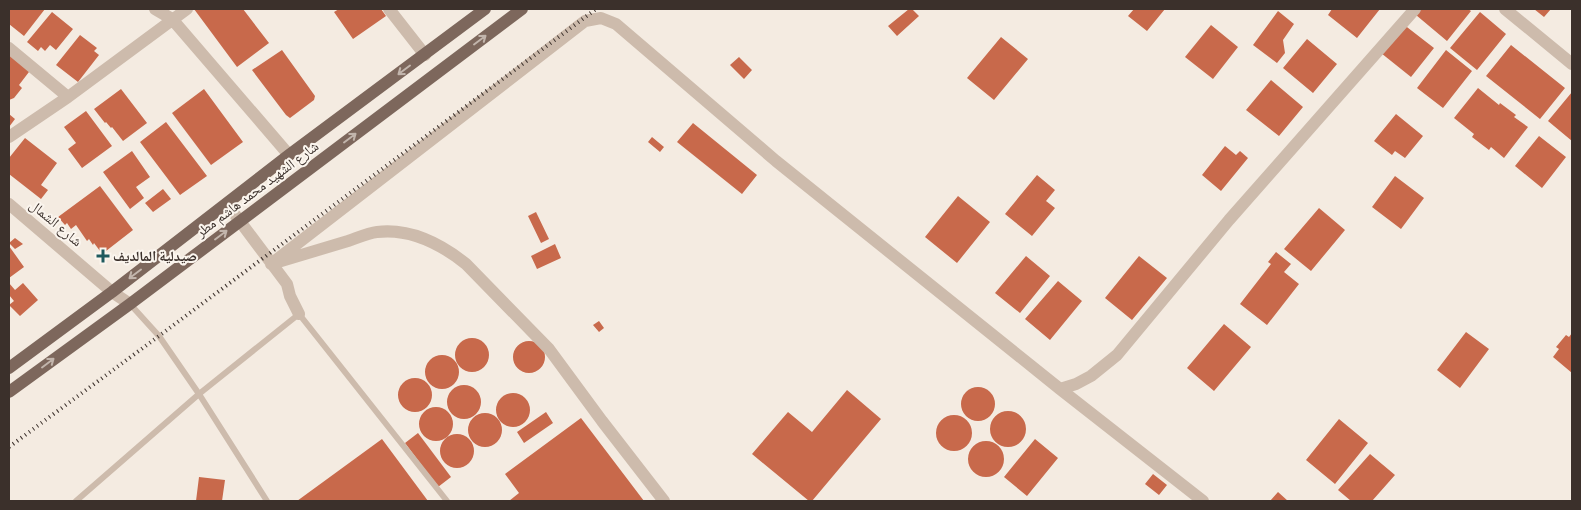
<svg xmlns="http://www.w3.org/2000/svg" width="1581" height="510" font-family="'Public Sans','Noto Naskh Arabic',sans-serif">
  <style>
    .building { fill: #c8694b }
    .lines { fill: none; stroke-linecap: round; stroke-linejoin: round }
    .service { stroke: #cdbbac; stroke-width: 6 }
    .minor { stroke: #cdbbac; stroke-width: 12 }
    .tertiary { stroke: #cdbbac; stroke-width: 12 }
    .primary { stroke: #7d675c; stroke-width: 12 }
    .rail { stroke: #3b302b; stroke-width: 4; stroke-dasharray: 1 4; stroke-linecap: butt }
    .oneway { stroke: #c2b5ac }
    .poi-dot { fill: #1f5a5e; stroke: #fbf5ee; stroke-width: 2 }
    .labels { text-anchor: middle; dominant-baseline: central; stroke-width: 4; stroke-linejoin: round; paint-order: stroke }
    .street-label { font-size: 14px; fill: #3b302b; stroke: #fbf5ee }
    .poi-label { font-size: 14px; font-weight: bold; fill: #3b302b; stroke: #fbf5ee; text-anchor: start }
  </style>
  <rect width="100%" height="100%" fill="#f4ebe1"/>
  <path class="building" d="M9,9H45L24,36L9,24Z
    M194,9H243L269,43L237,67Z
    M339,9H381L386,16L353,39L334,12Z
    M909,9H912L919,16L897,36L888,26Z
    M1134,9H1165L1147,31L1128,16Z
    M1332,9H1380L1357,38L1328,15Z
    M1421,9H1468L1471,11L1447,41L1416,15Z
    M1534,9H1551L1544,17Z
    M1278,11L1294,24L1283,40L1285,53L1277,63L1253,45Z
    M52,12L73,29L56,50L50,45L45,51L41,47L38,51L27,42Z
    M1480,12L1506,34L1477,70L1450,48Z
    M1403,24L1434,48L1411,77L1381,53Z
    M1211,25L1238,47L1213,79L1185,57Z
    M80,35L97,48L94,51L99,55L78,82L56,65Z
    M1001,37L1028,59L994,100L967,78Z
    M1307,39L1337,64L1313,93L1283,68Z
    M1511,45L1565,88L1540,119L1486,76Z
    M282,50L315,96L314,100L290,118L286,115L252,70Z
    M1446,50L1472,71L1443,108L1417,88Z
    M9,51L32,68L19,85L22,88L14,98L9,100Z
    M739,57L752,70L744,79L730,65Z
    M1271,80L1303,107L1279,136L1246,110Z
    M1478,88L1499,105L1500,103L1516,115L1514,117L1528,127L1504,158L1491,147L1489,150L1472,137L1474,134L1454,118Z
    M121,89L147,123L123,141L112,127L111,128L106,122L105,123L94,109Z
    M204,89L243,142L211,165L172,113Z
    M1572,92V141L1548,121Z
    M86,111L112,146L82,168L68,149L76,143L64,127Z
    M9,114L15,119L9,127Z
    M1396,114L1423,136L1405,158L1395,151L1392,155L1374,141Z
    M166,122L207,176L180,195L140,142Z
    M693,123L757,175L742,194L677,142Z
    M1539,136L1566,157L1542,188L1515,166Z
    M652,137L664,147L660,152L648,142Z
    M25,138L57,163L41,185L48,190L41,199L9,174V158Z
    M1225,146L1236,155L1240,151L1248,158L1221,191L1202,175Z
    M132,151L150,177L136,187L144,198L130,209L103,172Z
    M1037,175L1055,190L1046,201L1055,208L1032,236L1005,214Z
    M1395,176L1424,198L1401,229L1372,207Z
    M100,186L133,230L106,251L103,248L100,251L94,243L93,245L89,239L87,241L76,225L71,229L67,223L65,225L58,217Z
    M163,189L171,199L153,212L145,203Z
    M958,196L990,222L957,263L925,237Z
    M1319,208L1345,230L1311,271L1284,249Z
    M536,212L549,239L541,243L528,216Z
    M15,238L23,244L15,249L9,243Z
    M555,244L561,258L537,269L531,256Z
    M9,246L24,267L9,278Z
    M1276,252L1291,264L1284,272L1299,284L1267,325L1240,304L1271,264L1268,262Z
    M1026,256L1050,276L1020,313L995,293Z
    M1139,256L1167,278L1132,320L1105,298Z
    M1058,281L1082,301L1050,340L1025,319Z
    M9,283L15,290L23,283L38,300L20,316L9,305L14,301L9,295Z
    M599,321L604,328L599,332L593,325Z
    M1224,324L1251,347L1214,391L1187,368Z
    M1466,332L1489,349L1460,388L1437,370Z
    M1572,333V373L1553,357L1559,349L1556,347L1566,335L1569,337Z
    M455 355a17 17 0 1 1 34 0a17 17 0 1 1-34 0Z
    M513 357a16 16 0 1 1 32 0a16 16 0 1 1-32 0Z
    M425 372a17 17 0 1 1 34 0a17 17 0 1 1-34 0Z
    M398 395a17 17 0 1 1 34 0a17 17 0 1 1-34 0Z
    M447 402a17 17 0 1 1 34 0a17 17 0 1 1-34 0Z
    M961 404a17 17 0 1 1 34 0a17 17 0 1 1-34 0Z
    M847,390L881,419L812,501H809L752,454L788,412L812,432Z
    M496 410a17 17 0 1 1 34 0a17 17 0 1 1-34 0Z
    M419 424a17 17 0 1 1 34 0a17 17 0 1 1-34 0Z
    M990 429a18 18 0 1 1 36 0a18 18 0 1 1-36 0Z
    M546,412L553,423L524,443L517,432Z
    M468 430a17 17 0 1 1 34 0a17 17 0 1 1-34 0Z
    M936 433a18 18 0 1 1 36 0a18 18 0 1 1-36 0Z
    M581,418L644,501H509L519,493L505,474Z
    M1339,419L1368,443L1335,484L1306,460Z
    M418,433L451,477L438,487L405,443Z
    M440 451a17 17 0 1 1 34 0a17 17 0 1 1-34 0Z
    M382,439L428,501H297Z
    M1035,439L1058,458L1027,496L1004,477Z
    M968 459a18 18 0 1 1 36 0a18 18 0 1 1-36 0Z
    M1370,454L1395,475L1372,501H1351L1338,490Z
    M1153,474L1167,485L1159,495L1145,484Z
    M199,477L225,480L222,501H196Z
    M1278,492L1288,501H1270Z"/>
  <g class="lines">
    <path class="service" d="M130,304L159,336L199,394L267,501
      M76,501L199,394L299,314L447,501"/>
    <path class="minor" d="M155,9L172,19L289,155
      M389,9L425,55
      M9,48L68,97
      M9,137L68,97L187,9
      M227,204L287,284L290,296L299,314
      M278,262C301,255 325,248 348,241C357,238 368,233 377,232C410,228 441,244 466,264L549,349L602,421L664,501
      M271,264L585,21L601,18L616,24L776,161L1060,389L1203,501
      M1060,389L1076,384L1091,376L1117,355L1229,220L1415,9"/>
    <path class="tertiary" d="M1505,9L1572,64
      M9,204L112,292L130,304"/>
    <path class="primary" d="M9,368L112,292L289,155L485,9
      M9,392L130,304L522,9"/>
    <path class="rail" d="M9,447L159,336L596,9"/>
  </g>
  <defs><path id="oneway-shaft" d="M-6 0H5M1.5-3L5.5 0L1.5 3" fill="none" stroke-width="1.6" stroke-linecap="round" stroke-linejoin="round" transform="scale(1.25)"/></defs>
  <g class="oneway">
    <use href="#oneway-shaft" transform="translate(480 40) rotate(-37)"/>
    <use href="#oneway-shaft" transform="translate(404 70) rotate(143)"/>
    <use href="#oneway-shaft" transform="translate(350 138) rotate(-37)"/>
    <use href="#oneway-shaft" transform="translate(221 235) rotate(-37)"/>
    <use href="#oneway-shaft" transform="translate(135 274) rotate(143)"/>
    <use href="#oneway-shaft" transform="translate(48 363) rotate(-37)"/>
  </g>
  <path class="poi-dot" d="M100.5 248.5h5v5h5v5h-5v5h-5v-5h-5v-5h5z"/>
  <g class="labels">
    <g class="street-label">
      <text transform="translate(257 189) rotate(-37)">شارع الشهيد محمد هاشم مطر</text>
      <text transform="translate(56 223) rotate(40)">شارع الشمال</text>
    </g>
    <g class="poi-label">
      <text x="113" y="256">صيدلية المالديف</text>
    </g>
  </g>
  <rect width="1581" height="510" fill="none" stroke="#3b302b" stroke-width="20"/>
</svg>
